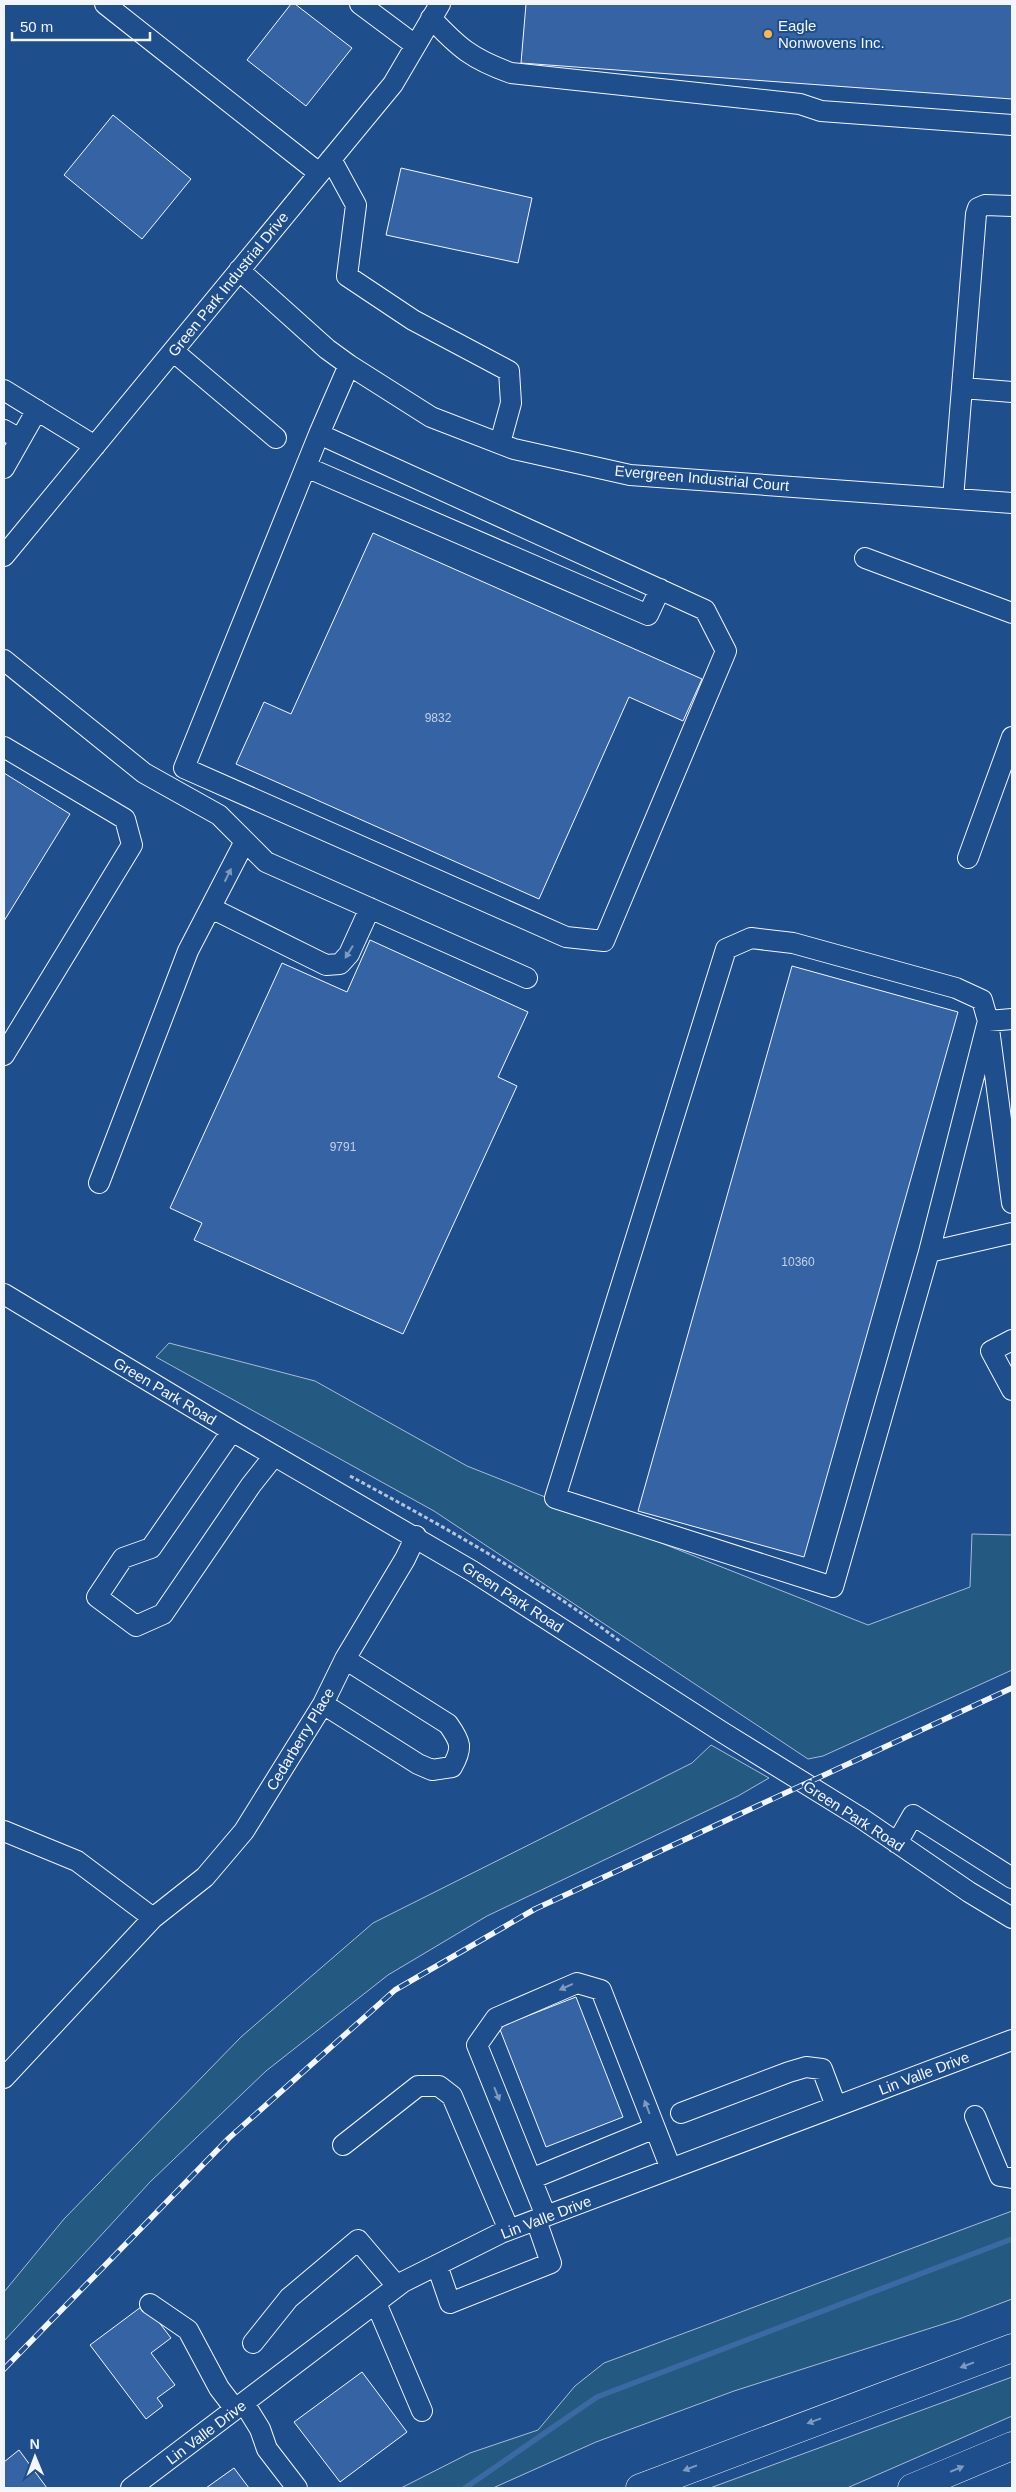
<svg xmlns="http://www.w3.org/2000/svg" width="1016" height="2492" font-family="Helvetica,sans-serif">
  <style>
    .green { fill: #245a82; stroke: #a8bbd7 }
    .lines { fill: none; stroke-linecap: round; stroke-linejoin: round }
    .stream { stroke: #3b69a3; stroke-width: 5.5 }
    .building { fill: #3563a3; stroke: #f2f6ff }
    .minor-casing { stroke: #f2f6ff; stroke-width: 22 }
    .highway-casing { stroke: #f2f6ff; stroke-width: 29 }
    .path { stroke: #b3c4dc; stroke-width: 3; stroke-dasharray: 4 2.5; stroke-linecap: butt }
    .minor { stroke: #1f4e8c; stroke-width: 20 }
    .highway { stroke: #1f4e8c; stroke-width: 28 }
    .rail-casing { stroke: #f2f6ff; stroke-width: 5.5 }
    .rail { stroke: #1f4e8c; stroke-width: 4; stroke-dasharray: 11; stroke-linecap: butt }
    .oneway { fill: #7e9ac0 }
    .poi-dot { fill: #ffb74d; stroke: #1f4e8c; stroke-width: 2 }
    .labels { text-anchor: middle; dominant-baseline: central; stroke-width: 4; stroke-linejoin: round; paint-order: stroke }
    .number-label { font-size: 12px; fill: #c3d1e8 }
    .poi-label { font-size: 15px; fill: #f2f6ff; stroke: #1f4e8c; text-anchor: start }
    .street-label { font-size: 15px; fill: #f2f6ff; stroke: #1f4e8c }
  </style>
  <rect width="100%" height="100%" fill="#1f4e8c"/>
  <path class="green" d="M169,1343L315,1381L467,1466L868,1625L970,1587L972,1534L1012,1535V1670L823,1756L808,1759L434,1511L156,1357Z
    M711,1745L769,1778L738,1796L487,1916L388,1975L266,2071L150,2182L4,2341V2292L64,2219L241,2037L373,1923L692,1763Z
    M1012,2211V2299L959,2319L734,2391L596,2442L493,2488H401L470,2453L538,2430L575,2386L604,2363Z
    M1012,2377V2416L847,2488H710Z"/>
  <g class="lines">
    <path class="stream" d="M465,2488L597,2397L1012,2239"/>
  </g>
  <path class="building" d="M291,4H295L352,48L306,106L247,60Z
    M526,4H1012V99L521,63Z
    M113,115L191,179L142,239L64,175Z
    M401,168L532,198L518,263L386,235Z
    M373,533L702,679L683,721L629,697L539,899L236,764L264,702L291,714Z
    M4,773L70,814L4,921Z
    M370,940L528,1012L498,1077L517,1086L403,1334L194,1240L202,1223L170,1208L282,963L347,992Z
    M792,966L958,1012L804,1557L638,1511Z
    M576,1997L623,2117L546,2147L499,2027Z
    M145,2304L171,2338L151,2353L175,2385L157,2398L163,2406L146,2419L90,2345Z
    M362,2372L407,2432L340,2482L294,2422Z
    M19,2450L47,2488H4V2462Z
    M234,2468L249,2488H206Z"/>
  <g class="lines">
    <defs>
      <path id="minor" d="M105,4L319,173
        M360,4L415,45
        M431,18C459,48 472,59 511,73L800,104L821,111L1012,125
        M331,159L356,205L347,276L413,320L509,371L511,403L500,443
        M239,270L327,349L349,365L431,417L514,449L630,475L1012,503
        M173,351L276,438
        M963,388L1012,392
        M4,390L95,446
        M4,430L20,439
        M319,434L705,610L726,651L604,941L566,937L184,768L319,434L349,365
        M306,467L648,615L660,589
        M4,468L37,410
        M953,499L976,214L978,208L985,205L1012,206
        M4,556L393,84L440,4
        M865,558L1012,613
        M4,660L144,773L219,815L266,862L527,978
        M4,747L125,819L132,845L4,1055
        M968,858L1012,737
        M211,908L326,965L340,964L349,954L370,908
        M99,1183L188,951L244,843
        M1012,1203L988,1021L982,1000L956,988L793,943L751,938L726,949L555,1498L833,1587L929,1252L1012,1233
        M929,1252L988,1021L1012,1019
        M4,1294L232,1431L472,1571L722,1732L861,1818L969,1892L1012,1918
        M1012,1340L991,1351L1012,1390
        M232,1431L151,1548L123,1558L97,1597L136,1626L163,1614L251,1485L274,1456
        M323,1704L418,1764L432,1770L452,1767C463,1748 461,1742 448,1724L345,1659
        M4,1831L77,1861L153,1918L205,1877L244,1831L323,1704L345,1659L405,1559L416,1536
        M897,1843L913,1815L1012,1878
        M4,2078L153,1918
        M681,2113L789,2072L806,2067L822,2069L836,2106
        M975,2116L1000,2176L1012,2178
        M343,2145L418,2086H439L452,2096L509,2230
        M531,2179L655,2128
        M546,2216L477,2045L496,2018L577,1983L601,1990L671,2169
        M437,2265L450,2303L551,2263L536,2220
        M376,2303L422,2411
        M150,2304L188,2330L219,2388L235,2409
        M253,2343L289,2298L358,2240L397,2286
        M244,2403L260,2429L267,2449L297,2488
        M131,2488L403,2282L501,2233L1012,2040"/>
      <path id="highway" d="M640,2488L1012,2348
        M912,2488L1012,2446"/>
    </defs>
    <use href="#minor" class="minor-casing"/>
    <use href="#highway" class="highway-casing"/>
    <path class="path" d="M350,1476C443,1526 536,1578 621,1642"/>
    <use href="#minor" class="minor"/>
    <use href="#highway" class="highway"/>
    <defs>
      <path id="rail" d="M4,2369L229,2138L395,1990L535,1909L1012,1688"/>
    </defs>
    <use href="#rail" class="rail-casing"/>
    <use href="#rail" class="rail"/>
  </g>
  <defs><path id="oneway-solid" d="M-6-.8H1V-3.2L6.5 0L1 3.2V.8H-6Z" transform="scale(1.25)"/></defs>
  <g class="oneway">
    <use href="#oneway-solid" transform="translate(228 875) rotate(-64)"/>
    <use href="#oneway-solid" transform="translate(349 952) rotate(122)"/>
    <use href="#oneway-solid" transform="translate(566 1987) rotate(156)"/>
    <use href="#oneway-solid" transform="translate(497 2094) rotate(68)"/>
    <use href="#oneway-solid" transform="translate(647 2107) rotate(-111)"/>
    <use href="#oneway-solid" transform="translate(967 2365) rotate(159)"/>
    <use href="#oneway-solid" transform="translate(814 2421) rotate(160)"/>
    <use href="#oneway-solid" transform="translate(690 2468) rotate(159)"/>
    <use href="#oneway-solid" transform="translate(957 2469) rotate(-23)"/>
  </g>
  <circle class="poi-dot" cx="768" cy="34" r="5"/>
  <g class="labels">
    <g class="number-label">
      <text x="438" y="718">9832</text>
      <text x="343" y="1147">9791</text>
      <text x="798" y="1262">10360</text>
    </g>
    <g class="poi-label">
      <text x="778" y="25">Eagle<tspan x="778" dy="17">Nonwovens Inc.</tspan></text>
    </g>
    <g class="street-label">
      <text transform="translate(228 284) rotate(-51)">Green Park Industrial Drive</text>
      <text transform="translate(702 478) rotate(5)">Evergreen Industrial Court</text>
      <text transform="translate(165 1391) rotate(31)">Green Park Road</text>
      <text transform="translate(513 1597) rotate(33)">Green Park Road</text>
      <text transform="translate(300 1739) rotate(-59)">Cedarberry Place</text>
      <text transform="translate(854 1816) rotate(33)">Green Park Road</text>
      <text transform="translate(924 2073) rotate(-21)">Lin Valle Drive</text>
      <text transform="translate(546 2217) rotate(-21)">Lin Valle Drive</text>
      <text transform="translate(206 2432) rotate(-37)">Lin Valle Drive</text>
    </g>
  </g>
  <rect width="1016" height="2492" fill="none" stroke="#f2f6ff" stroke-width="10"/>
  <g transform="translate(35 2457) rotate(359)" stroke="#1f4e8c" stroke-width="4" paint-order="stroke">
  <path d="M0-4L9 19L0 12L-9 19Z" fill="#f2f6ff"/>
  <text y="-8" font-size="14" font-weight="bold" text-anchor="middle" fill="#f2f6ff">N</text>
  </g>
  <path d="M12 32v8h138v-8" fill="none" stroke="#f2f6ff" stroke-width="2.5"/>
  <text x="20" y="32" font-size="15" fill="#f2f6ff" stroke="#1f4e8c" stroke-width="4" paint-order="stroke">50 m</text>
</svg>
